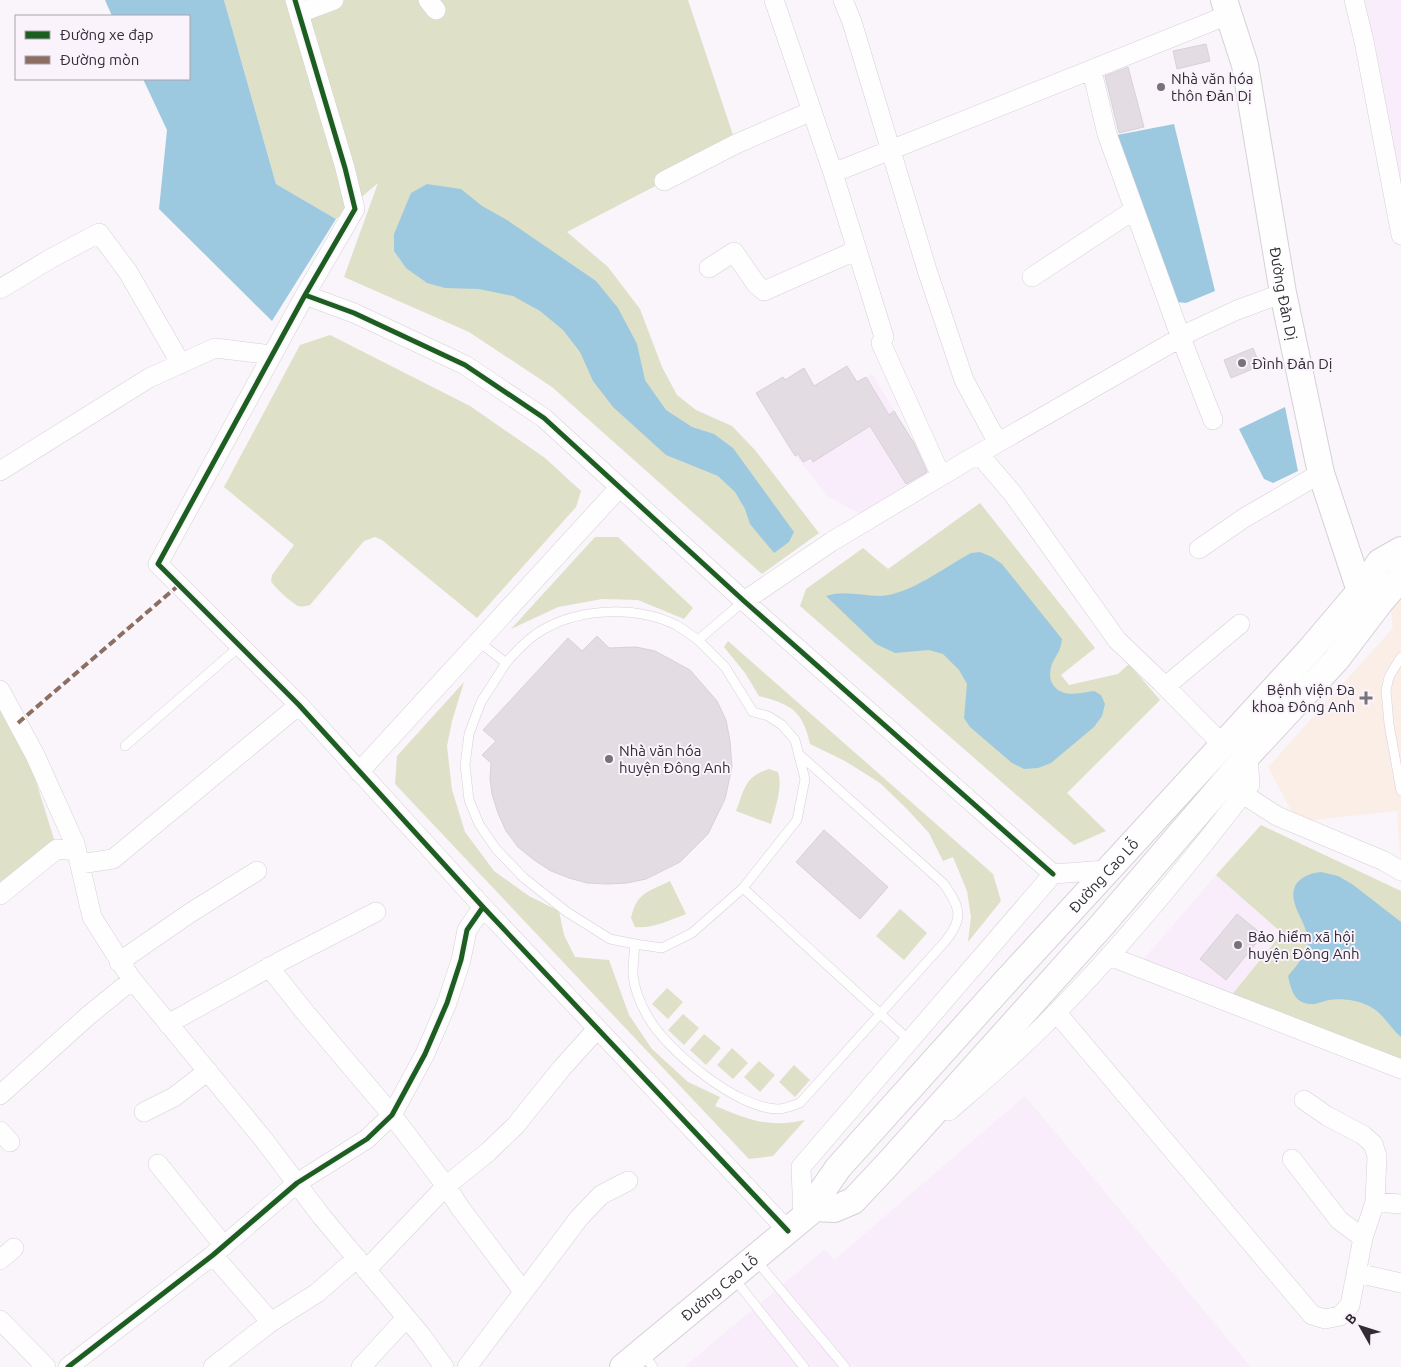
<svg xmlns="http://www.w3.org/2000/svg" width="1401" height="1367" font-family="Ubuntu,sans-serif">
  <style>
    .built { fill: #f9edfc }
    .medical { fill: #fbeee7 }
    .green { fill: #dee0c8 }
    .water { fill: #9dc9e0 }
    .building { fill: #e3dde3; stroke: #d8d2d8 }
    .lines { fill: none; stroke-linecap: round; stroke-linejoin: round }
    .lane-casing { stroke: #d6d0d7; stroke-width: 10 }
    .street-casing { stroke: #d6d0d7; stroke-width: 20 }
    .secondary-casing { stroke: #d6d0d7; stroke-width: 28 }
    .lane { stroke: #fefefe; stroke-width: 9 }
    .street { stroke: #fefefe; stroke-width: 19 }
    .secondary { stroke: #fefefe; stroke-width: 26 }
    .quiet { stroke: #8d6e63; stroke-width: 4; stroke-dasharray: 8 4; stroke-linecap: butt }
    .cycleway-casing { stroke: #faf3fc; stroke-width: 8 }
    .cycleway { stroke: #1b5e20; stroke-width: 5 }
    .poi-dot { fill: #78727a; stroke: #faf3fc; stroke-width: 2 }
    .labels { text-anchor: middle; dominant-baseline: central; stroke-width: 4; stroke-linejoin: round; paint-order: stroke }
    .poi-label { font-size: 15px; fill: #322c35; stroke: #faf3fc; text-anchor: start }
    .street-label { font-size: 15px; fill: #322c35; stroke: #faf3fc }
  </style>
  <rect width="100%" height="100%" fill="#f9f5fa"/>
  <path class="built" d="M1351,0H1401V240Z
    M847,366L857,382L872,374L931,471L860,514L829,497L795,456L756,393L783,377L785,380L804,368L815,385Z
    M1216,875L1283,933L1230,997L1142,961Z
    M1025,1096L1251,1367H684L825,1249L834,1260Z"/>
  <path class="medical" d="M1401,597V866L1397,811L1303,821L1295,818L1268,767L1393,628L1391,610Z"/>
  <path class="green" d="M224,0H688L736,144L567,232L608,267L640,309L662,367L677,395L696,410L732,426L755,450L819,533L762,574L552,387L469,332L344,277L378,183L336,219L276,184Z
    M330,335L470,406L545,458L581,491L576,507L477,618L382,540L375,537L364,541L310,605C307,606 302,607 298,606C291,602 275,588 271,581L272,575L294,545L224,487L300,345Z
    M980,503L1095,648L1061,675L1069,685L1118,674L1129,664L1160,700L1067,793L1106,831L1074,845L800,606L806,589L863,548L888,569Z
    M595,537H618L693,608L684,619L638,600L602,599L558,607L511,629Z
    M728,641L993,874L1001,901L968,942L971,917L967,891L953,857L943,861L929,833L907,809L880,783L845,761L810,744C803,711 791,704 759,696L745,673L724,647Z
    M464,682L452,721L447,746L452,790L465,832L494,871L529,896L559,911L564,935L575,957L609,960L629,1015L652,1049L688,1082L720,1097L715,1106C750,1120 767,1128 805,1120L773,1156L749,1159L395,784L397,756Z
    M0,690L18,723L57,849L0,894Z
    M769,769L778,772C783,788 775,808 771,824L736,811C745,789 744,777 769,769Z
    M1261,825L1401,891V1061L1230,997L1282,933L1216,875Z
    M670,881L686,914C670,920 652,929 635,927L631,918C637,892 648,892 670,881Z
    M900,909L927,933L904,960L876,936Z
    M667,988L683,1002L668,1019L652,1004Z
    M683,1014L699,1028L684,1045L668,1030Z
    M704,1034L721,1048L706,1065L690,1050Z
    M732,1048L748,1063L733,1079L717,1065Z
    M759,1061L775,1075L760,1092L744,1077Z
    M794,1065L810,1080L795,1097L779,1082Z"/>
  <path class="water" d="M105,0H224L276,184L336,219L272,321L159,209L167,130L143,79H189V16H112Z
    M1174,124L1215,291L1186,303L1177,302L1117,135Z
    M427,184L461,189L482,206L507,220L596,281L618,308L637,344L645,380L666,410L692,427L714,434L733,448L794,532L789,542L774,553L750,524L745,509L735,492L718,476L666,455L613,407L593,381L580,352L563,330L540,311L513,296L479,289L445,288L427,283L406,268L394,251V234L411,193Z
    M1285,407L1298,471L1273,483L1264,479L1239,429Z
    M980,552L992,557L1002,564L1062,639C1060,653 1057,653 1052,664C1050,670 1049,678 1052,683C1061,699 1079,693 1094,691L1101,695L1105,704L1102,716L1094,727L1051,763L1038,768L1024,769L1012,763L970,727L964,718L967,684L959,670L943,654L929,650L895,653L876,644L826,596C844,590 862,596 880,596C909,595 945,567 971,553Z
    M1321,872L1338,876L1352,884L1401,922V1037C1389,1027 1382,1011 1367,1005C1356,1000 1341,998 1329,1000C1323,1001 1316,1005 1310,1004C1294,1003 1291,989 1288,976C1295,967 1307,955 1308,942C1309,923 1284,901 1297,883C1304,875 1312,873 1321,872Z"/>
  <path class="building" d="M1206,44L1210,61L1177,69L1173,51Z
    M1128,67L1144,127L1119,133L1105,76Z
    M1253,348L1260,366L1231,378L1224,360Z
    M847,366L857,382L866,377L889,415L894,411L914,443L927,472L906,484L870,426L813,462L811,458L803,462L798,454L795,456L756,393L783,377L785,380L804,368L814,386Z
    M597,636L609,648L636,647L655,651L690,670L717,701L726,720L730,741L732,767L725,799L708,834L680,862L646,879L627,883L607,884L587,883L569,878L551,871L534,860L518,847L506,831L498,813L492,794L490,779L491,763L482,755L496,741L483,730L568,638L582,651Z
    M824,830L888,887L860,919L796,862Z
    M1237,914L1263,935L1226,980L1200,959Z"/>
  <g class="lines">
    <defs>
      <path id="lane" d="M478,641L506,663C517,650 530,636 546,628C583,608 637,606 676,625C683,629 691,635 698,640
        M1401,657L1389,677L1386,690L1389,724L1401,791
        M506,663L481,702L469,734L465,765L469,800L479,824L496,849L524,878L567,912L610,939L635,944L662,948L692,933L743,888L797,820L805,779L795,740L782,725L768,716L753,712L725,667L698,640L744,601
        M125,746L241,645
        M743,888L910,1041
        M635,944C634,954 633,964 633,974C634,988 641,1005 648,1017C667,1051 738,1109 778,1109C785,1109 794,1105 800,1103L942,945C964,920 962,909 943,883L800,755
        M755,1259L845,1367
        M733,1277L804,1367
        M643,1354L653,1367"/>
      <path id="street" d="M295,0L345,168L355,209L305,295L158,564L299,705L483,907
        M428,0L436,10
        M774,0L833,173L884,337L881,343L941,476
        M843,0L852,22L927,270L964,380L998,443
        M1354,0L1364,41L1401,235
        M299,13L334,0
        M1092,71L1107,134L1181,338L1213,420
        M833,173L1228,15
        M664,181L736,144L812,111
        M709,268L734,252L756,284L764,291L857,250
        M1032,277L1134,210
        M0,289L50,259L99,233L128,272L181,364
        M305,295L354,313L465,365L544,418L744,601L1053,874
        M979,454L1013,494L1117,640L1162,683L1223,745
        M0,471L149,378L215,348L272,355
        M1199,549L1244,518L1321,473
        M744,601L831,542L968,460L1192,331L1237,310L1283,293
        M1166,686L1240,624
        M0,690L35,755L75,844L92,917L130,977L264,1140L322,1217L421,1335L444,1367
        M359,772L619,488
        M1243,794L1277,816L1384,861L1401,871
        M80,864L113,859L299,705
        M0,895L57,849L77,851
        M1109,956L1401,1069
        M119,962L190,913L257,871
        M269,967L304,1011L392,1115L446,1186L366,1270
        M1056,1012L1312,1315L1325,1319L1340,1316L1350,1305L1363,1238L1375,1202L1377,1156L1373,1144L1363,1135L1327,1116L1304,1100
        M168,1024L279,962L376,912
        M0,1095L89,1015L132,980
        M949,1111C980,1084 1011,1058 1040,1029C1116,954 1185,869 1250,785L1248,755
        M144,1112L174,1097L208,1071
        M0,1131L10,1142
        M1292,1159L1339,1220L1363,1238
        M158,1164L224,1246
        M1375,1202L1401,1204
        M803,1218L801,1167L1053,874L1106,870
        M213,1255L271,1322L213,1367
        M0,1260L14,1248
        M1357,1273L1401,1283
        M523,1291L461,1209L446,1186L488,1152L516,1125L561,1069L597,1029
        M0,1320L46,1367
        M271,1322L317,1293L357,1258
        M68,1367L213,1255L297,1183L367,1139L392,1115L425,1054L447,1003L461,960L467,930L483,907L788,1231
        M361,1367L406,1318
        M467,1367L579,1218L601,1195L628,1181"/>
      <g id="secondary">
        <path id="s1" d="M1224,0L1245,65L1283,293L1321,473L1360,591L1368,601"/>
        <path d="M815,1208L834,1209L853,1201L886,1166L1102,925L1248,755L1336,660L1381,601L1401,578"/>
        <path id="s2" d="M623,1367L815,1208L820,1194L838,1168L998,990L1309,651L1360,591L1380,562L1401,550"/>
      </g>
    </defs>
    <use href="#lane" class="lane-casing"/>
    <use href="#street" class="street-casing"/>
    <use href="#secondary" class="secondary-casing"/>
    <use href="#lane" class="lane"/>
    <use href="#street" class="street"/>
    <use href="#secondary" class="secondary"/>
    <path class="quiet" d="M18,723L180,584"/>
    <defs>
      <path id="cycleway" d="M295,0L345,168L355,209L305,295L158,564L299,705L483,907
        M305,295L354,313L465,365L544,418L744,601L1053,874
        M68,1367L213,1255L297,1183L367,1139L392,1115L425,1054L447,1003L461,960L467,930L483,907L788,1231"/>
    </defs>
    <use href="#cycleway" class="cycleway-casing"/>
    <use href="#cycleway" class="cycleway"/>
  </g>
  <g class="poi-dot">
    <circle cx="1161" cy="87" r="5"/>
    <circle cx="1242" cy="363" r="5"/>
    <path d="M1363.5 690.5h5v5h5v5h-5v5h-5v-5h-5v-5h5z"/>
    <circle cx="609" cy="759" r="5"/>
    <circle cx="1238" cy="945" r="5"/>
  </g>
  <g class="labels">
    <g class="poi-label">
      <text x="1171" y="78">Nhà văn hóa<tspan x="1171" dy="17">thôn Đản Dị</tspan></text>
      <text x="1252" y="363">Đình Đản Dị</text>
      <text x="1355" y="689" text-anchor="end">Bệnh viện Đa<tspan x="1355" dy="17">khoa Đông Anh</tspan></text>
      <text x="619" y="750">Nhà văn hóa<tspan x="619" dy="17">huyện Đông Anh</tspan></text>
      <text x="1248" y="936">Bảo hiểm xã hội<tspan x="1248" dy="17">huyện Đông Anh</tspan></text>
    </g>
    <g class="street-label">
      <text stroke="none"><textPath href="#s1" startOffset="300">Đường Đản Dị</textPath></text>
      <text stroke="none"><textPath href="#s2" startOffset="691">Đường Cao Lỗ</textPath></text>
      <text stroke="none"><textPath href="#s2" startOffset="125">Đường Cao Lỗ</textPath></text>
    </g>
  </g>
  <rect x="15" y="15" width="175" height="65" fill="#faf3fc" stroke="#aaa3ac"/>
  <rect x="25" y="31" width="25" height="8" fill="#1b5e20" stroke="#aaa3ac"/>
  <text x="60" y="40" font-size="15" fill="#322c35">Đường xe đạp</text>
  <rect x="25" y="56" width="25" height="8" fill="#8d6e63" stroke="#aaa3ac"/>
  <text x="60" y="65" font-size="15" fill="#322c35">Đường mòn</text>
  <g transform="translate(1361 1327) rotate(309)" stroke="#faf3fc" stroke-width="4" paint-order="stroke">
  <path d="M0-4L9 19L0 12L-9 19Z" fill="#322c35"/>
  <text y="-8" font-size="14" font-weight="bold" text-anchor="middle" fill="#322c35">B</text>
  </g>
</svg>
